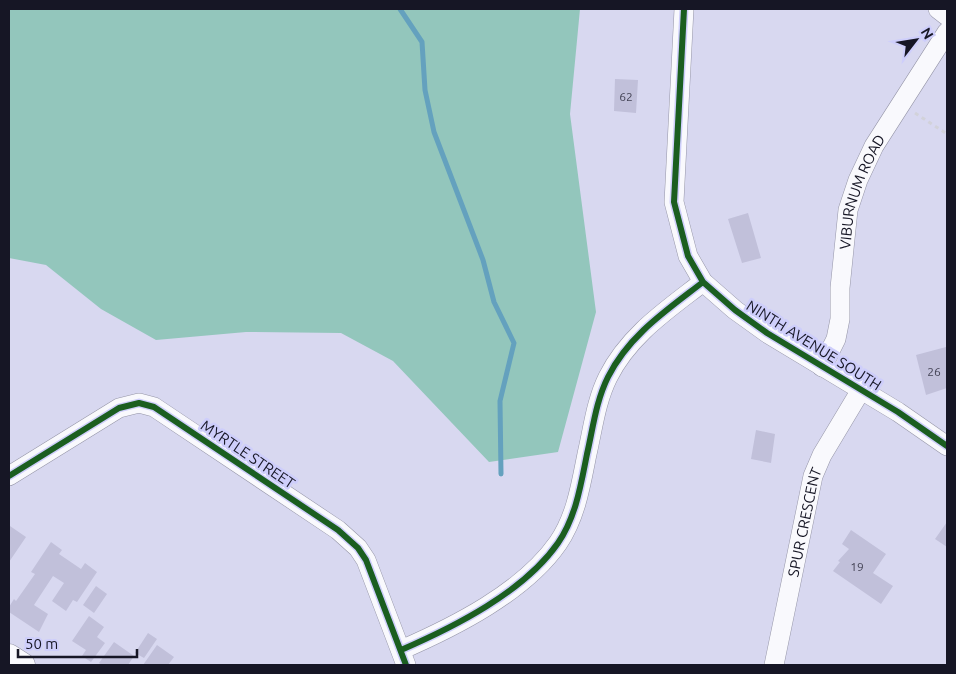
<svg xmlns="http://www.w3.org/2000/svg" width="956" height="674" font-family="Ubuntu,sans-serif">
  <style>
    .green { fill: #93c6bc }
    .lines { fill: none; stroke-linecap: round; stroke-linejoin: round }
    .stream { stroke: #64a1be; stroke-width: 5 }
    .building { fill: #c1c0da }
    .minor-casing { stroke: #9595a7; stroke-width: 20 }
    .tertiary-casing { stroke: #9595a7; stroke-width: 25 }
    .path { stroke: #d2d2da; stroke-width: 3; stroke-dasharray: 4 4; stroke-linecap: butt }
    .minor { stroke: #f9f9fd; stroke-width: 19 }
    .tertiary { stroke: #f9f9fd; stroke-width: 24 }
    .cycleway-casing { stroke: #cecefb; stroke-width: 9 }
    .cycleway { stroke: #1b5e20; stroke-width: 6 }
    .labels { text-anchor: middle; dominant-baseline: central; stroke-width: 5; stroke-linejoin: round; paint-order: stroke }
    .number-label { font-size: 12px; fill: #444355 }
    .street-label { font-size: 15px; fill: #161625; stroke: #cecefb }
  </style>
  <rect width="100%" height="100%" fill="#d8d8f0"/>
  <path class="green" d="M9,9H580L570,114L596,312L558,452L489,462L393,361L341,333L246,332L156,340L101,309L46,265L9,258Z"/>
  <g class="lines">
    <path class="stream" d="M400,9L422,42L425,90L434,132L483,260L494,302L514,343L500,401L501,474"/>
  </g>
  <path class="building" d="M615,79L638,80L636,113L614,111Z
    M748,213L761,258L742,263L728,219Z
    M946,347L947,388L926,395L916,355Z
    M756,430L775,434L771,463L751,459Z
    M947,522V547L935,539Z
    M10,526L26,537L9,562V527Z
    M851,530L886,554L873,573L893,586L881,604L833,571L840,562L838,561L849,549L842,544Z
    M51,542L62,550L59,554L81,569L85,563L97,572L77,602L73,600L66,611L52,601L64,583L53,576L34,605L48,614L39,632L9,612V607L14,599L16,601L35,574L31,572Z
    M96,586L107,594L94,613L83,605Z
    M89,616L104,627L97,637L105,643L91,662L82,656L86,650L72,641Z
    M148,633L157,639L144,658L135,653Z
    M114,642L134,656L128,665H102L99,663Z
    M157,645L174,657L168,665H143Z"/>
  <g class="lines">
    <defs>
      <g id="minor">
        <path d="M684,9L674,202L688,256L703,282L735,310L767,333L898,412L947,446"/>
        <path d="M938,9L947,16"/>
        <path id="s1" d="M822,367L836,339L840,319V288L848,210L858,180L874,146L947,32"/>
        <path d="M9,476L119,408L139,403L154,407L338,530L358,548L366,560L406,665"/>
        <path d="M401,650C454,627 524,592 558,543C576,517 581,484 587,454C593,428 596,401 608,377C629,335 667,310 703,282"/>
        <path id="s2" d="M774,665L813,476L822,455L861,390"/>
      </g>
      <path id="tertiary" d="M9,656L23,665"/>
    </defs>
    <use href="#minor" class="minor-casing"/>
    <use href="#tertiary" class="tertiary-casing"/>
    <path class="path" d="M915,113L947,134"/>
    <use href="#minor" class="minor"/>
    <use href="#tertiary" class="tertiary"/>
    <defs>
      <path id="cycleway" d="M684,9L674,202L688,256L703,282L735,310L767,333L898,412L947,446
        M9,476L119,408L139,403L154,407L338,530L358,548L366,560L406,665
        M401,650C454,627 524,592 558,543C576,517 581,484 587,454C593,428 596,401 608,377C629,335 667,310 703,282"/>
    </defs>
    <use href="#cycleway" class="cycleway-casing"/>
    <use href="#cycleway" class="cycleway"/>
  </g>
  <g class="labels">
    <g class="number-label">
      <text x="626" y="96">62</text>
      <text x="934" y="371">26</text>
      <text x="857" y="566">19</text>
    </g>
    <g class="street-label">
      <text stroke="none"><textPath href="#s1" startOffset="182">VIBURNUM ROAD</textPath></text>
      <text transform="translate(814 345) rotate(32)">NINTH AVENUE SOUTH</text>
      <text transform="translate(248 454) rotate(34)">MYRTLE STREET</text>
      <text stroke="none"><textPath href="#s2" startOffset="146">SPUR CRESCENT</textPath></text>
    </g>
  </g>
  <rect width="956" height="674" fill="none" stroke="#161625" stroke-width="20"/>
  <g transform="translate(916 40) rotate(59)" stroke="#cecefb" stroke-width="4" paint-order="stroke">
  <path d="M0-4L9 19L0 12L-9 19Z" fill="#161625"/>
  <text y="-8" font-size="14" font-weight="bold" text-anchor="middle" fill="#161625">N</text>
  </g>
  <path d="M18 649v8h119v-8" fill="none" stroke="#161625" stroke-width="2.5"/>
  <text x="25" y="649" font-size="15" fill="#161625" stroke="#cecefb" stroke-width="4" paint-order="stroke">50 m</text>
</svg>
